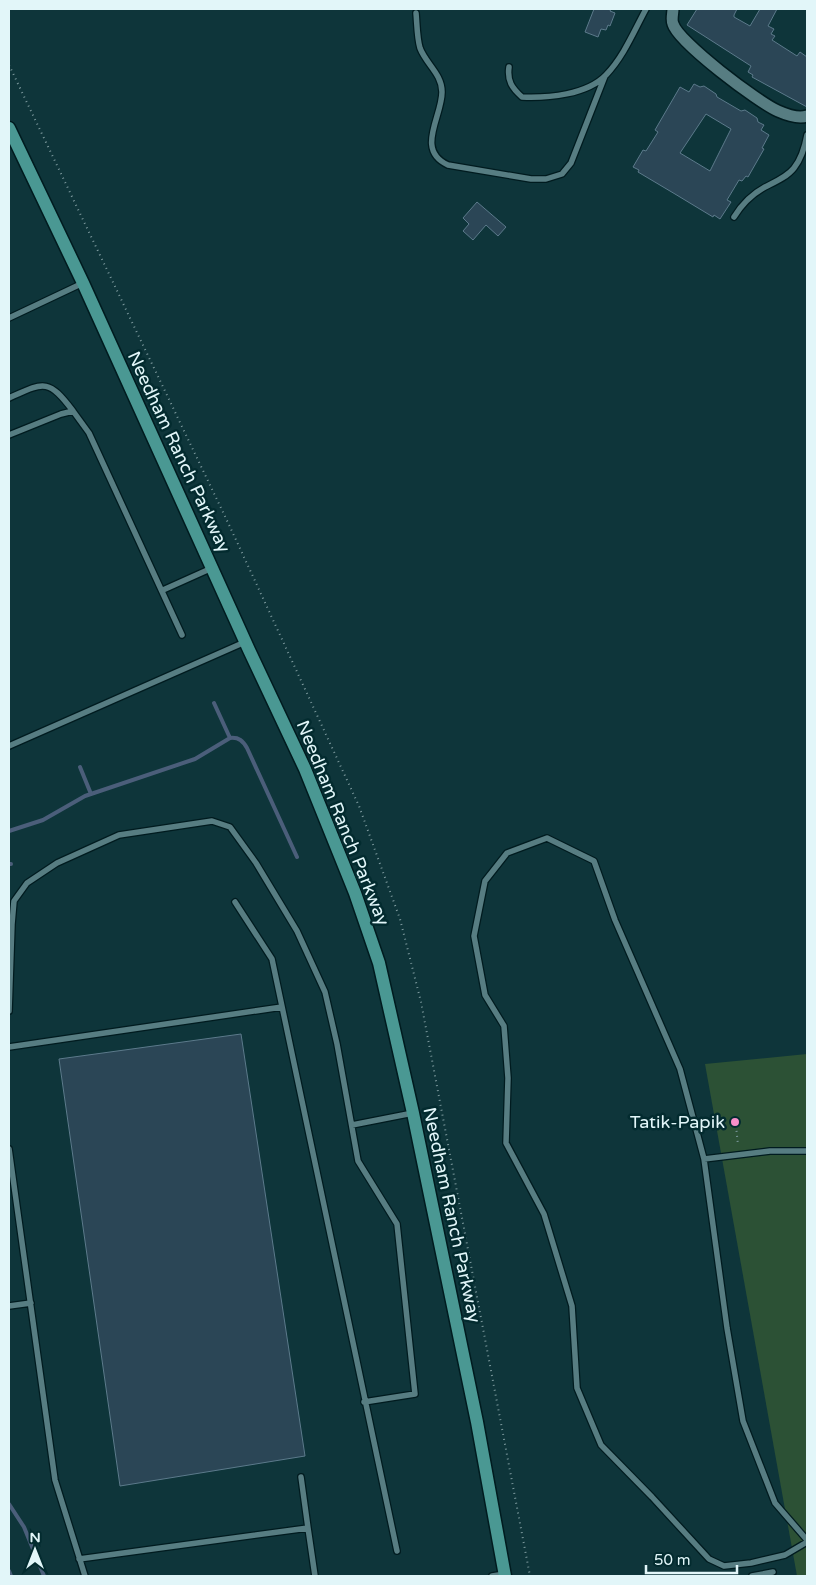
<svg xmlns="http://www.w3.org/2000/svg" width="816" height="1585" font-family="'Varela Round',sans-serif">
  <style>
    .green { fill: #2c5135 }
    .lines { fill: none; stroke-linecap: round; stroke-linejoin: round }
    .stream { stroke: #4b5e7a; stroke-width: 4 }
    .building { fill: #2b4656; stroke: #5c7a8b; fill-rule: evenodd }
    .lane-casing { stroke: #001b1f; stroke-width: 8 }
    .street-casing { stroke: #001b1f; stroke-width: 14 }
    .secondary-casing { stroke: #001b1f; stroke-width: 15 }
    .path { stroke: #7c999d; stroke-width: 2; stroke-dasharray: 1 4; stroke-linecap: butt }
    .lane { stroke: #577d82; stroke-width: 5.5 }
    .street { stroke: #577d82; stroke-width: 11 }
    .secondary { stroke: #4a9893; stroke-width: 12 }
    .poi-dot { fill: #f98fc9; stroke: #032b2f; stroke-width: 2 }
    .labels { text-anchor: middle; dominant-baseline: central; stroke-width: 5; stroke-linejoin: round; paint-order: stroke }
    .street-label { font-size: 18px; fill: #e2f6f9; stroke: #032b2f }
    .poi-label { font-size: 18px; fill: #e2f6f9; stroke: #032b2f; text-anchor: end }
  </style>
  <rect width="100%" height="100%" fill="#0e353a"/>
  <path class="green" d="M807,1054V1576H797L705,1064Z"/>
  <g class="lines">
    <path class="stream" d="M214,703L230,738
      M80,767L91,794
      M9,831L43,820L85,796L195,759L230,738C239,737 243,741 247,748L297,857
      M9,864H11
      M9,1504L24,1527L44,1576
      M9,1571L11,1576"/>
  </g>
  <path class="building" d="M594,9H611L610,11L615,13L610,26L608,25L606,30L601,29L598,37L585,32Z
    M697,9H737L734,15V17L750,26L760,9H777L768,26L774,29L771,34L775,36L772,40L797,56L800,52L807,57V107L752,77L753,75L748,72L751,66L687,25Z
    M694,84L700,87L704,86L716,94L717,97L741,111L745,110L757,118L758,122L764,125L761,130L769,135L762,148L764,149L748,177L746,176L742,181L739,180L727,200L731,202L720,219L714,215L713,217L675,194L638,172L639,170L633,167L643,150L646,151L658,132L655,130L680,87L689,92ZM706,114L731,129L710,171L680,153Z
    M477,202L506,227L498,236L486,225L473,240L463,231L469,224L463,218Z
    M241,1034L305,1456L120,1486L59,1059Z"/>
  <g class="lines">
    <defs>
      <path id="lane" d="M416,13C417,24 417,38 420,48C426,64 442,74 442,92C442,117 415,150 448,165L531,179H546L562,174L571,163L605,76
        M509,67C507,81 512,88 522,97C548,98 587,95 606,75C624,56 634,31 646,9
        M734,217C742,204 752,194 765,187C775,182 787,177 794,168C802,158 805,146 807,135
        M9,318L83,283
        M9,398C44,382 48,378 73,411
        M9,435L61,414L73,411L89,433L182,635
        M163,590L212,568
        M9,746L245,642
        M235,902L272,959L397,1551
        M9,1011L12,924L14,901L27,883L57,863L119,835L212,821L230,827L256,863L297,931L325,992L337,1044L358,1161L397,1224L415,1394L364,1402
        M9,1047L282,1007
        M352,1125L413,1113
        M9,1149L55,1480L85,1576
        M704,1159L770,1151H807
        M9,1306L31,1303
        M308,1528L315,1576
        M807,1540L775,1503L743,1421L727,1328L704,1159L680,1069L615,920L594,861L547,838L507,853L485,881L474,936L485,995L504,1026L508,1078L506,1143L544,1214L572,1306L577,1388L601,1445L652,1497L709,1559L724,1566L751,1563L785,1555L807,1542
        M79,1559L308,1528L301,1477
        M492,1576L505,1574
        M752,1576L773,1572"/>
      <path id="street" d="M673,9C673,13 671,20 673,24C678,42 759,103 778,111C787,115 798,119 807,116"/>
      <path id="secondary" d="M9,128L83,283L249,650L305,769L355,893L379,963L413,1113L477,1422L505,1576"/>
    </defs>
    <use href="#lane" class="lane-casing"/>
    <use href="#street" class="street-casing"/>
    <use href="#secondary" class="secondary-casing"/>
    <path class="path" d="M9,65L231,529L359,806L400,919L421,1002L530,1576
      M736,1126L738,1145"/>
    <use href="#lane" class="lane"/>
    <use href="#street" class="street"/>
    <use href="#secondary" class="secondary"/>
  </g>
  <circle class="poi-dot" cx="735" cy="1122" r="5"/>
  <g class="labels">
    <g class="street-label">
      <text transform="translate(179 452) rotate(65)">Needham Ranch Parkway</text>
      <text transform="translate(343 823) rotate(68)">Needham Ranch Parkway</text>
      <text transform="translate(452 1215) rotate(78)">Needham Ranch Parkway</text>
    </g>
    <g class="poi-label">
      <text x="725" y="1122">Tatik-Papik</text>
    </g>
  </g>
  <rect width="816" height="1585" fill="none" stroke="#e2f6f9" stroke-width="20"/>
  <g transform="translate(35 1550)" stroke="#032b2f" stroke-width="4" paint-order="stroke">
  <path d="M0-4L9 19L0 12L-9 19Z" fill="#e2f6f9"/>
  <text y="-8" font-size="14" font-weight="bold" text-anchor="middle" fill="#e2f6f9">N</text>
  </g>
  <path d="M646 1565v8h91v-8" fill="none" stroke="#e2f6f9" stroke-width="2.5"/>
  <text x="654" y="1565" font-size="15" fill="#e2f6f9" stroke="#032b2f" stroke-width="4" paint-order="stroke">50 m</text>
</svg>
